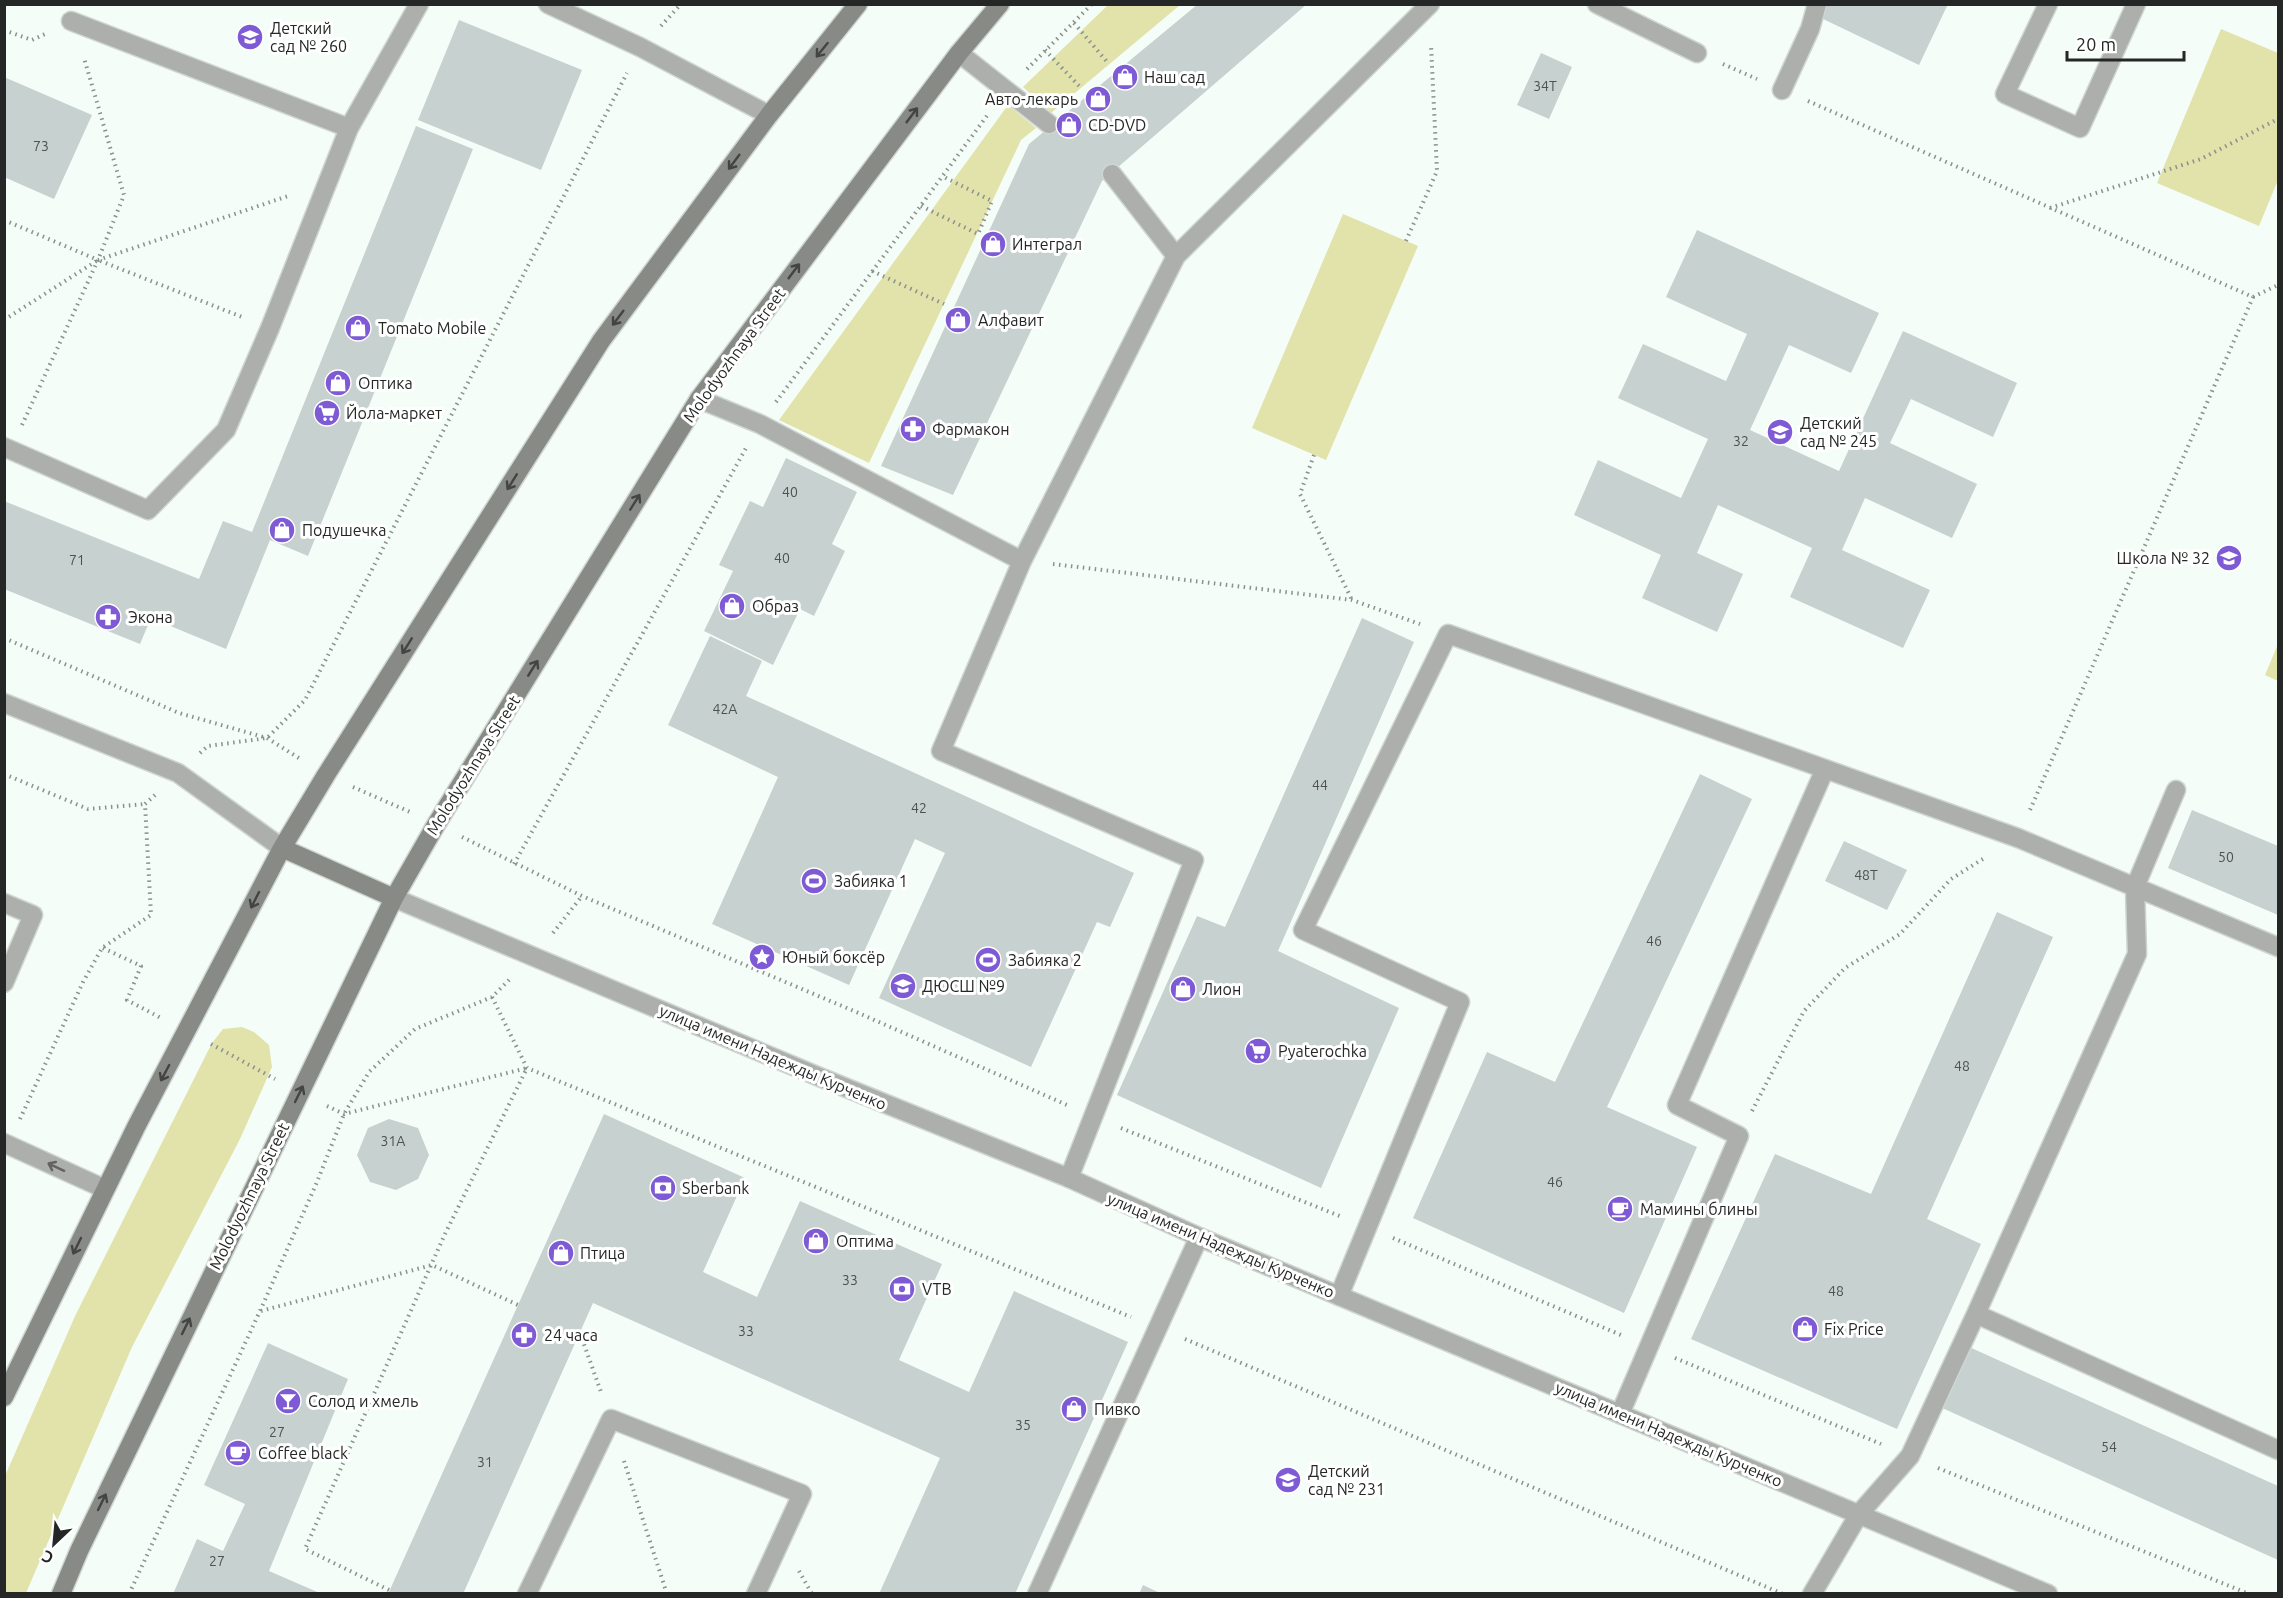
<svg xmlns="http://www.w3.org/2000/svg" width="2283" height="1598" font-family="Ubuntu,sans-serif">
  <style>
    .green { fill: #e2e2ab }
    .building { fill: #c7d1d0 }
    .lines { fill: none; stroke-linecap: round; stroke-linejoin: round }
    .service-casing { stroke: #cfd6d2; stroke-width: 21 }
    .minor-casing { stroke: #cfd6d2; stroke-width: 21 }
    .secondary-casing { stroke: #cfd6d2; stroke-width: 21 }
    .path { stroke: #8b918d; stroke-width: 4; stroke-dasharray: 1.5 4.5; stroke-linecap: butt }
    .service { stroke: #acafab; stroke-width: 18 }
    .minor { stroke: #acafab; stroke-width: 18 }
    .secondary { stroke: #878a85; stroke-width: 18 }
    .oneway { stroke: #424542 }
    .oneway2 { stroke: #616461 }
    .labels { text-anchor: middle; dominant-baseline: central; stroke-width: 6; stroke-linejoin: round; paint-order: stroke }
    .number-label { font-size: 14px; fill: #4d5250 }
    .poi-label { font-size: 16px; fill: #242725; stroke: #fff; text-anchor: start }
    .street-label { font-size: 16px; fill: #242725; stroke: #fff }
  </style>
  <rect width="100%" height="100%" fill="#f5fdf8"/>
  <path class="green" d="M1108,5H1180L1051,113L1023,87Z
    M2221,29L2278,53V180L2259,226L2157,183Z
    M1008,105L1036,128L1021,140L869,463L779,420Z
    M1343,214L1418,246L1326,460L1252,428Z
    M2278,644V681L2265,675Z
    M242,1027L254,1032L269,1045L272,1067L240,1139L132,1347L26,1593H5V1476L76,1314L212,1043L223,1029Z"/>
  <path class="building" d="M1198,4H1307L1102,181L953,495L881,466L1029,144Z
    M1827,4H1948L1919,65L1821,18Z
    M459,20L582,70L541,170L418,120Z
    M1541,53L1572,67L1549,119L1517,105Z
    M4,77L92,115L54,199L4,177Z
    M416,126L473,149L308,556L270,540L226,649L151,618L140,644L4,589V501L199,579L223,521L252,532Z
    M1697,230L1879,313L1851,373L1789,345L1750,430L1839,471L1903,331L2017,383L1993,437L1911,399L1890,443L1977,484L1952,538L1865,498L1842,550L1930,590L1903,648L1790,597L1812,548L1718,505L1697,553L1743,574L1717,632L1642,598L1661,555L1574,515L1598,460L1681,498L1708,439L1618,398L1643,344L1726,381L1747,334L1666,297Z
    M786,458L857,492L832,544L845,551L814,616L800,609L773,665L704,631L733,571L719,565L750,501L763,507Z
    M1362,618L1414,642L1278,951L1399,1008L1321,1188L1117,1095L1197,916L1225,927Z
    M710,636L762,661L746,696L1134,873L1110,927L1097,922L1031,1067L879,998L945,853L915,839L849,985L712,924L778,777L668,725Z
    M1700,774L1752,799L1607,1107L1697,1147L1624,1313L1413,1218L1487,1052L1555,1082Z
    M2192,810L2278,846V915L2168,868Z
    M1844,841L1907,870L1887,910L1825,881Z
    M1997,912L2053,937L1927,1219L1981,1244L1897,1429L1691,1339L1775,1154L1871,1194Z
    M604,1114L745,1178L703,1272L757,1297L800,1201L942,1264L899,1360L969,1392L1014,1291L1128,1342L1015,1594H879L940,1458L593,1303L463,1594H388Z
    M389,1119L418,1128L429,1155L418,1179L396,1190L370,1182L357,1155L368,1128Z
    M268,1343L348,1379L269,1571L322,1594H173L197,1539L223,1551L245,1504L204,1485Z
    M1967,1346L2278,1486V1560L1940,1407Z
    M1143,1585L1162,1594H1139Z"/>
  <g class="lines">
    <defs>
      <path id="service" d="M548,4L640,47L769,115
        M1597,4L1697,53
        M2048,4L2005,94L2080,128L2136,4
        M71,21L349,128
        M959,53L1049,124
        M1782,90L1810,29L1817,4
        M1112,174L1176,256
        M699,399L760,424L1022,561L1176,256L1430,4
        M4,447L148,510L226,430L270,328L349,128L419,4
        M1022,561L941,751L1194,860L1069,1178
        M4,903L33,915L4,983
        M4,1143L105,1189
        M1339,1296L1460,1002L1303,930L1448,634L2018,838L2278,947
        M1976,1314L2278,1450
        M1620,1414L1739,1136L1677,1105L1825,769
        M527,1594L611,1419L802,1494L756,1594
        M1037,1594L1199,1237
        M1812,1594L1859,1514L1910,1456L1976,1314L2137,954L2135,887L2176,790"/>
      <path id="minor" d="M4,703L178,773L282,848
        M394,898L822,1078L1069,1178L1199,1237L2048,1594"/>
      <path id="secondary" d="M282,848L394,898
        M4,1397L136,1127L282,848L326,775L601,341L769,115L858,4
        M61,1594L79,1551L394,898L437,823L699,399L959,53L1000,4"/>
    </defs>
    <use href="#service" class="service-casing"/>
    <use href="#minor" class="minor-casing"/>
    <use href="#secondary" class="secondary-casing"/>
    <path class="path" d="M1074,23L1109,64
      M661,26L681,4
      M4,30L32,40L45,34
      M1045,50L1081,88
      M1723,64L1757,79
      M1027,69L1092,4
      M1808,101L2253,297L2030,810
      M921,206L978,234L992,201L942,176
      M2050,208L2201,159L2278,119
      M4,220L98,260L291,195
      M1406,241L1437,171L1431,45
      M872,271L944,304
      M2253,297L2278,285
      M4,320L98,260L242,317
      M776,402L989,113
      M22,425L98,260L124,195L84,58
      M1314,455L1300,494L1352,600
      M1053,564L1352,600L1420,624
      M4,638L179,713L267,738L302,760
      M200,753L208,746L267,738L305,700L627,73
      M4,774L88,809L145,804
      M353,787L410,812
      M462,837L582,896L854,1011L1067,1105
      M514,864L746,448
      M553,933L582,896
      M103,948L141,966L127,1000L161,1018
      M492,997L527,1068L1131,1317
      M211,1044L275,1079
      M327,1106L344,1114L527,1068
      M1752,1111L1804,1011L1845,968L1900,934L1951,879L1986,857
      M20,1119L83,982L102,948L151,915L145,804L155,795
      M1121,1128L1342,1217
      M1393,1238L1621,1335
      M261,1311L432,1265L518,1305
      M580,1333L601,1392
      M1185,1339L1783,1594
      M1675,1358L1881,1444
      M624,1461L667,1594
      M1938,1468L2249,1594
      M799,1571L812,1594
      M389,1590L305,1549L444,1236L527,1068
      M129,1594L260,1311L317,1182L344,1114L369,1072L415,1029L492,997L511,978"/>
    <use href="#service" class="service"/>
    <use href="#minor" class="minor"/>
    <use href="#secondary" class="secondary"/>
  </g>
  <defs><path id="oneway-shaft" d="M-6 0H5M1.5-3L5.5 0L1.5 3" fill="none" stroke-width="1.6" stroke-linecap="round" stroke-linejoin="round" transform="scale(1.5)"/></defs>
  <g class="oneway">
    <use href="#oneway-shaft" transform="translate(822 50) rotate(129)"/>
    <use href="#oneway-shaft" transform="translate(912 115) rotate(-53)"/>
    <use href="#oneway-shaft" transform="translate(734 162) rotate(127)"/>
    <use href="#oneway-shaft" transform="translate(794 271) rotate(-53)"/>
    <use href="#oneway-shaft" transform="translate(618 318) rotate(127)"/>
    <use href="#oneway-shaft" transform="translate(512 482) rotate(122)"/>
    <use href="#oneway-shaft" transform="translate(635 502) rotate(-58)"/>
    <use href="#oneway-shaft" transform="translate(407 646) rotate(122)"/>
    <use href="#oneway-shaft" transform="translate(533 668) rotate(-58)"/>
    <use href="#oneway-shaft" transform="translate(255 900) rotate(117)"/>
    <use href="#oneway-shaft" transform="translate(165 1073) rotate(118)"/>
    <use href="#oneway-shaft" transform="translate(299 1094) rotate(-64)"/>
    <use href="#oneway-shaft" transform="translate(77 1246) rotate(116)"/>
    <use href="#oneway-shaft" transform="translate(186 1326) rotate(-64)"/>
    <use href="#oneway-shaft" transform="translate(102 1502) rotate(-64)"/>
  </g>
  <use class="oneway2" href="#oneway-shaft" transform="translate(56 1167) rotate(-155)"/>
  <defs>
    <symbol id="school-disc" viewBox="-11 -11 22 22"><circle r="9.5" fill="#7e5ad4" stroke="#fff"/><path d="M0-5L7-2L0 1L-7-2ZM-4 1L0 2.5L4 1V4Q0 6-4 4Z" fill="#fff"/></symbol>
    <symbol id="shop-disc" viewBox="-11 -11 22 22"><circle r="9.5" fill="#7e5ad4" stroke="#fff"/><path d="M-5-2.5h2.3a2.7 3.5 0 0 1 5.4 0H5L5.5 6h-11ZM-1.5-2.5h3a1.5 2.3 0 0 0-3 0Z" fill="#fff"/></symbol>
    <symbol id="supermarket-disc" viewBox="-11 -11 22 22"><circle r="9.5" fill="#7e5ad4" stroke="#fff"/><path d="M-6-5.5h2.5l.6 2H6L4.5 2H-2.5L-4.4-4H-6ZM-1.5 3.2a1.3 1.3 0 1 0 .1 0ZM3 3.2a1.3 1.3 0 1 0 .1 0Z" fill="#fff"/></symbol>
    <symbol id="pharmacy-disc" viewBox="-11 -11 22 22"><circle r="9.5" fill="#7e5ad4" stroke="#fff"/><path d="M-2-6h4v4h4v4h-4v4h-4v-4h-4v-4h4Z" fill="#fff"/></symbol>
    <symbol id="stadium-disc" viewBox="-11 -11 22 22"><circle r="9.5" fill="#7e5ad4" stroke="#fff"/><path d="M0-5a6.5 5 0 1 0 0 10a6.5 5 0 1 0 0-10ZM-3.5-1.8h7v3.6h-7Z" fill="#fff"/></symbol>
    <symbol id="sight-disc" viewBox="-11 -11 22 22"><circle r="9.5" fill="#7e5ad4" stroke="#fff"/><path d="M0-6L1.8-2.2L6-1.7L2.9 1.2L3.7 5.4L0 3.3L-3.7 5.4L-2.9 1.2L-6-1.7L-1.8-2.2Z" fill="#fff"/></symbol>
    <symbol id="bank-disc" viewBox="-11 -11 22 22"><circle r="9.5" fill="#7e5ad4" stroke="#fff"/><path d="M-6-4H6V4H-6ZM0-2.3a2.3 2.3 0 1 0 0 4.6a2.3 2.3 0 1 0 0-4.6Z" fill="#fff"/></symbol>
    <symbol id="cafe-disc" viewBox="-11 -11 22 22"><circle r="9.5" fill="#7e5ad4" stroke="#fff"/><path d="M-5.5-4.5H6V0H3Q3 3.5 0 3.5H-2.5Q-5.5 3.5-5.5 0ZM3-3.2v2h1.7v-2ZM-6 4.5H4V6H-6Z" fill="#fff"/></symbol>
    <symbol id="bar-disc" viewBox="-11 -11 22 22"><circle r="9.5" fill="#7e5ad4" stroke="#fff"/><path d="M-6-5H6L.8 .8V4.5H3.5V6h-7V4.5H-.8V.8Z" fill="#fff"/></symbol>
  </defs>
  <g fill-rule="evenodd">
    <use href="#school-disc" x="235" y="22" width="30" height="30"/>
    <use href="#shop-disc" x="1110" y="62" width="30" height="30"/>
    <use href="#shop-disc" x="1083" y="84" width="30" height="30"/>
    <use href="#shop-disc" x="1054" y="110" width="30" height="30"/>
    <use href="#shop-disc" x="978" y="229" width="30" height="30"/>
    <use href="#shop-disc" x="943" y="305" width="30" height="30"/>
    <use href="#shop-disc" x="343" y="313" width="30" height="30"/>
    <use href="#shop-disc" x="323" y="368" width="30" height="30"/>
    <use href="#supermarket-disc" x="312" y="398" width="30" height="30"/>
    <use href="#pharmacy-disc" x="898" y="414" width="30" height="30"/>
    <use href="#school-disc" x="1765" y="417" width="30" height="30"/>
    <use href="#shop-disc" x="267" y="515" width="30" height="30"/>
    <use href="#school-disc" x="2214" y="543" width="30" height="30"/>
    <use href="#shop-disc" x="717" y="591" width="30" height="30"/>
    <use href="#pharmacy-disc" x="93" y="602" width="30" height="30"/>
    <use href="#stadium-disc" x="799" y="866" width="30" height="30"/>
    <use href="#sight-disc" x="747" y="942" width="30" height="30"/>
    <use href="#stadium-disc" x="973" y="945" width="30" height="30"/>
    <use href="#school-disc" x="888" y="971" width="30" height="30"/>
    <use href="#shop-disc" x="1168" y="974" width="30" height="30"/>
    <use href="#supermarket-disc" x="1243" y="1036" width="30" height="30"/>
    <use href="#bank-disc" x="648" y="1173" width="30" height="30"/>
    <use href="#cafe-disc" x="1605" y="1194" width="30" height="30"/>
    <use href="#shop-disc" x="801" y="1226" width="30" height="30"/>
    <use href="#shop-disc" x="546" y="1238" width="30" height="30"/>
    <use href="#bank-disc" x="887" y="1274" width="30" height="30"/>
    <use href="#shop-disc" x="1790" y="1314" width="30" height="30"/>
    <use href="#pharmacy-disc" x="509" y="1320" width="30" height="30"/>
    <use href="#bar-disc" x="273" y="1386" width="30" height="30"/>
    <use href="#shop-disc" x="1059" y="1394" width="30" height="30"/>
    <use href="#cafe-disc" x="223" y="1438" width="30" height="30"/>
    <use href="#school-disc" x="1273" y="1465" width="30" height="30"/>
  </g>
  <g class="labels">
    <g class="number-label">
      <text x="1545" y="86">34Т</text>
      <text x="41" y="146">73</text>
      <text x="1741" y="441">32</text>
      <text x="790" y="492">40</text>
      <text x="782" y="558">40</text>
      <text x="77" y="560">71</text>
      <text x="725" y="709">42А</text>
      <text x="1320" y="785">44</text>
      <text x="919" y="808">42</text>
      <text x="2226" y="857">50</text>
      <text x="1866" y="875">48Т</text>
      <text x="1654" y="941">46</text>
      <text x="1962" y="1066">48</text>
      <text x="393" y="1141">31А</text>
      <text x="1555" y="1182">46</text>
      <text x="850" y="1280">33</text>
      <text x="1836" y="1291">48</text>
      <text x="746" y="1331">33</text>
      <text x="1023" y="1425">35</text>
      <text x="277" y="1432">27</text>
      <text x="2109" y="1447">54</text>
      <text x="485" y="1462">31</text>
      <text x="217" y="1561">27</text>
    </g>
    <g class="poi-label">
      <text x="270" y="28">Детский<tspan x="270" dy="18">сад № 260</tspan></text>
      <text x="1144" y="77">Наш сад</text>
      <text x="1078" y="99" text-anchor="end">Авто-лекарь</text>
      <text x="1088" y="125">CD-DVD</text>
      <text x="1012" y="244">Интеграл</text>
      <text x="978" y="320">Алфавит</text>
      <text x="378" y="328">Tomato Mobile</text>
      <text x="358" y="383">Оптика</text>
      <text x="346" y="413">Йола-маркет</text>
      <text x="1800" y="423">Детский<tspan x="1800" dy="18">сад № 245</tspan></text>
      <text x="932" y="429">Фармакон</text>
      <text x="302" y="530">Подушечка</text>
      <text x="2210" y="558" text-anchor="end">Школа № 32</text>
      <text x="752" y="606">Образ</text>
      <text x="128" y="617">Экона</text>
      <text x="834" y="881">Забияка 1</text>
      <text x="782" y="957">Юный боксёр</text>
      <text x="1008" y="960">Забияка 2</text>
      <text x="922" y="986">ДЮСШ №9</text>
      <text x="1202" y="989">Лион</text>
      <text x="1278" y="1051">Pyaterochka</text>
      <text x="682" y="1188">Sberbank</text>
      <text x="1640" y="1209">Мамины блины</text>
      <text x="836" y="1241">Оптима</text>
      <text x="580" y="1253">Птица</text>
      <text x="922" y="1289">VTB</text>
      <text x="1824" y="1329">Fix Price</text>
      <text x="544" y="1335">24 часа</text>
      <text x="308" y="1401">Солод и хмель</text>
      <text x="1094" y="1409">Пивко</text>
      <text x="258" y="1453">Coffee black</text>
      <text x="1308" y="1471">Детский<tspan x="1308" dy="18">сад № 231</tspan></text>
    </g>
    <g class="street-label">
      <text transform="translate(734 355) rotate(-54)">Molodyozhnaya Street</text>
      <text transform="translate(473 765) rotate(-58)">Molodyozhnaya Street</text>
      <text transform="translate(773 1057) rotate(23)">улица имени Надежды Курченко</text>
      <text transform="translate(249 1196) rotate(-64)">Molodyozhnaya Street</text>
      <text transform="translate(1221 1245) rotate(23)">улица имени Надежды Курченко</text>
      <text transform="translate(1669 1434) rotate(23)">улица имени Надежды Курченко</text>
    </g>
  </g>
  <rect width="2283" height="1598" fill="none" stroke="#242725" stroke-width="12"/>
  <g transform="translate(54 1544) rotate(206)" stroke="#ffffff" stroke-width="4.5" paint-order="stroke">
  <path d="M0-4.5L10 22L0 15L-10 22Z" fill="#242725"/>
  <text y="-9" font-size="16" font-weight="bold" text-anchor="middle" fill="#242725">С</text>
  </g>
  <path d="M2067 51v9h117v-9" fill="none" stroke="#242725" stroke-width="3"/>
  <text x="2076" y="51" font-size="18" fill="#242725" stroke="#ffffff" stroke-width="4.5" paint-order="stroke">20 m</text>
</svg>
